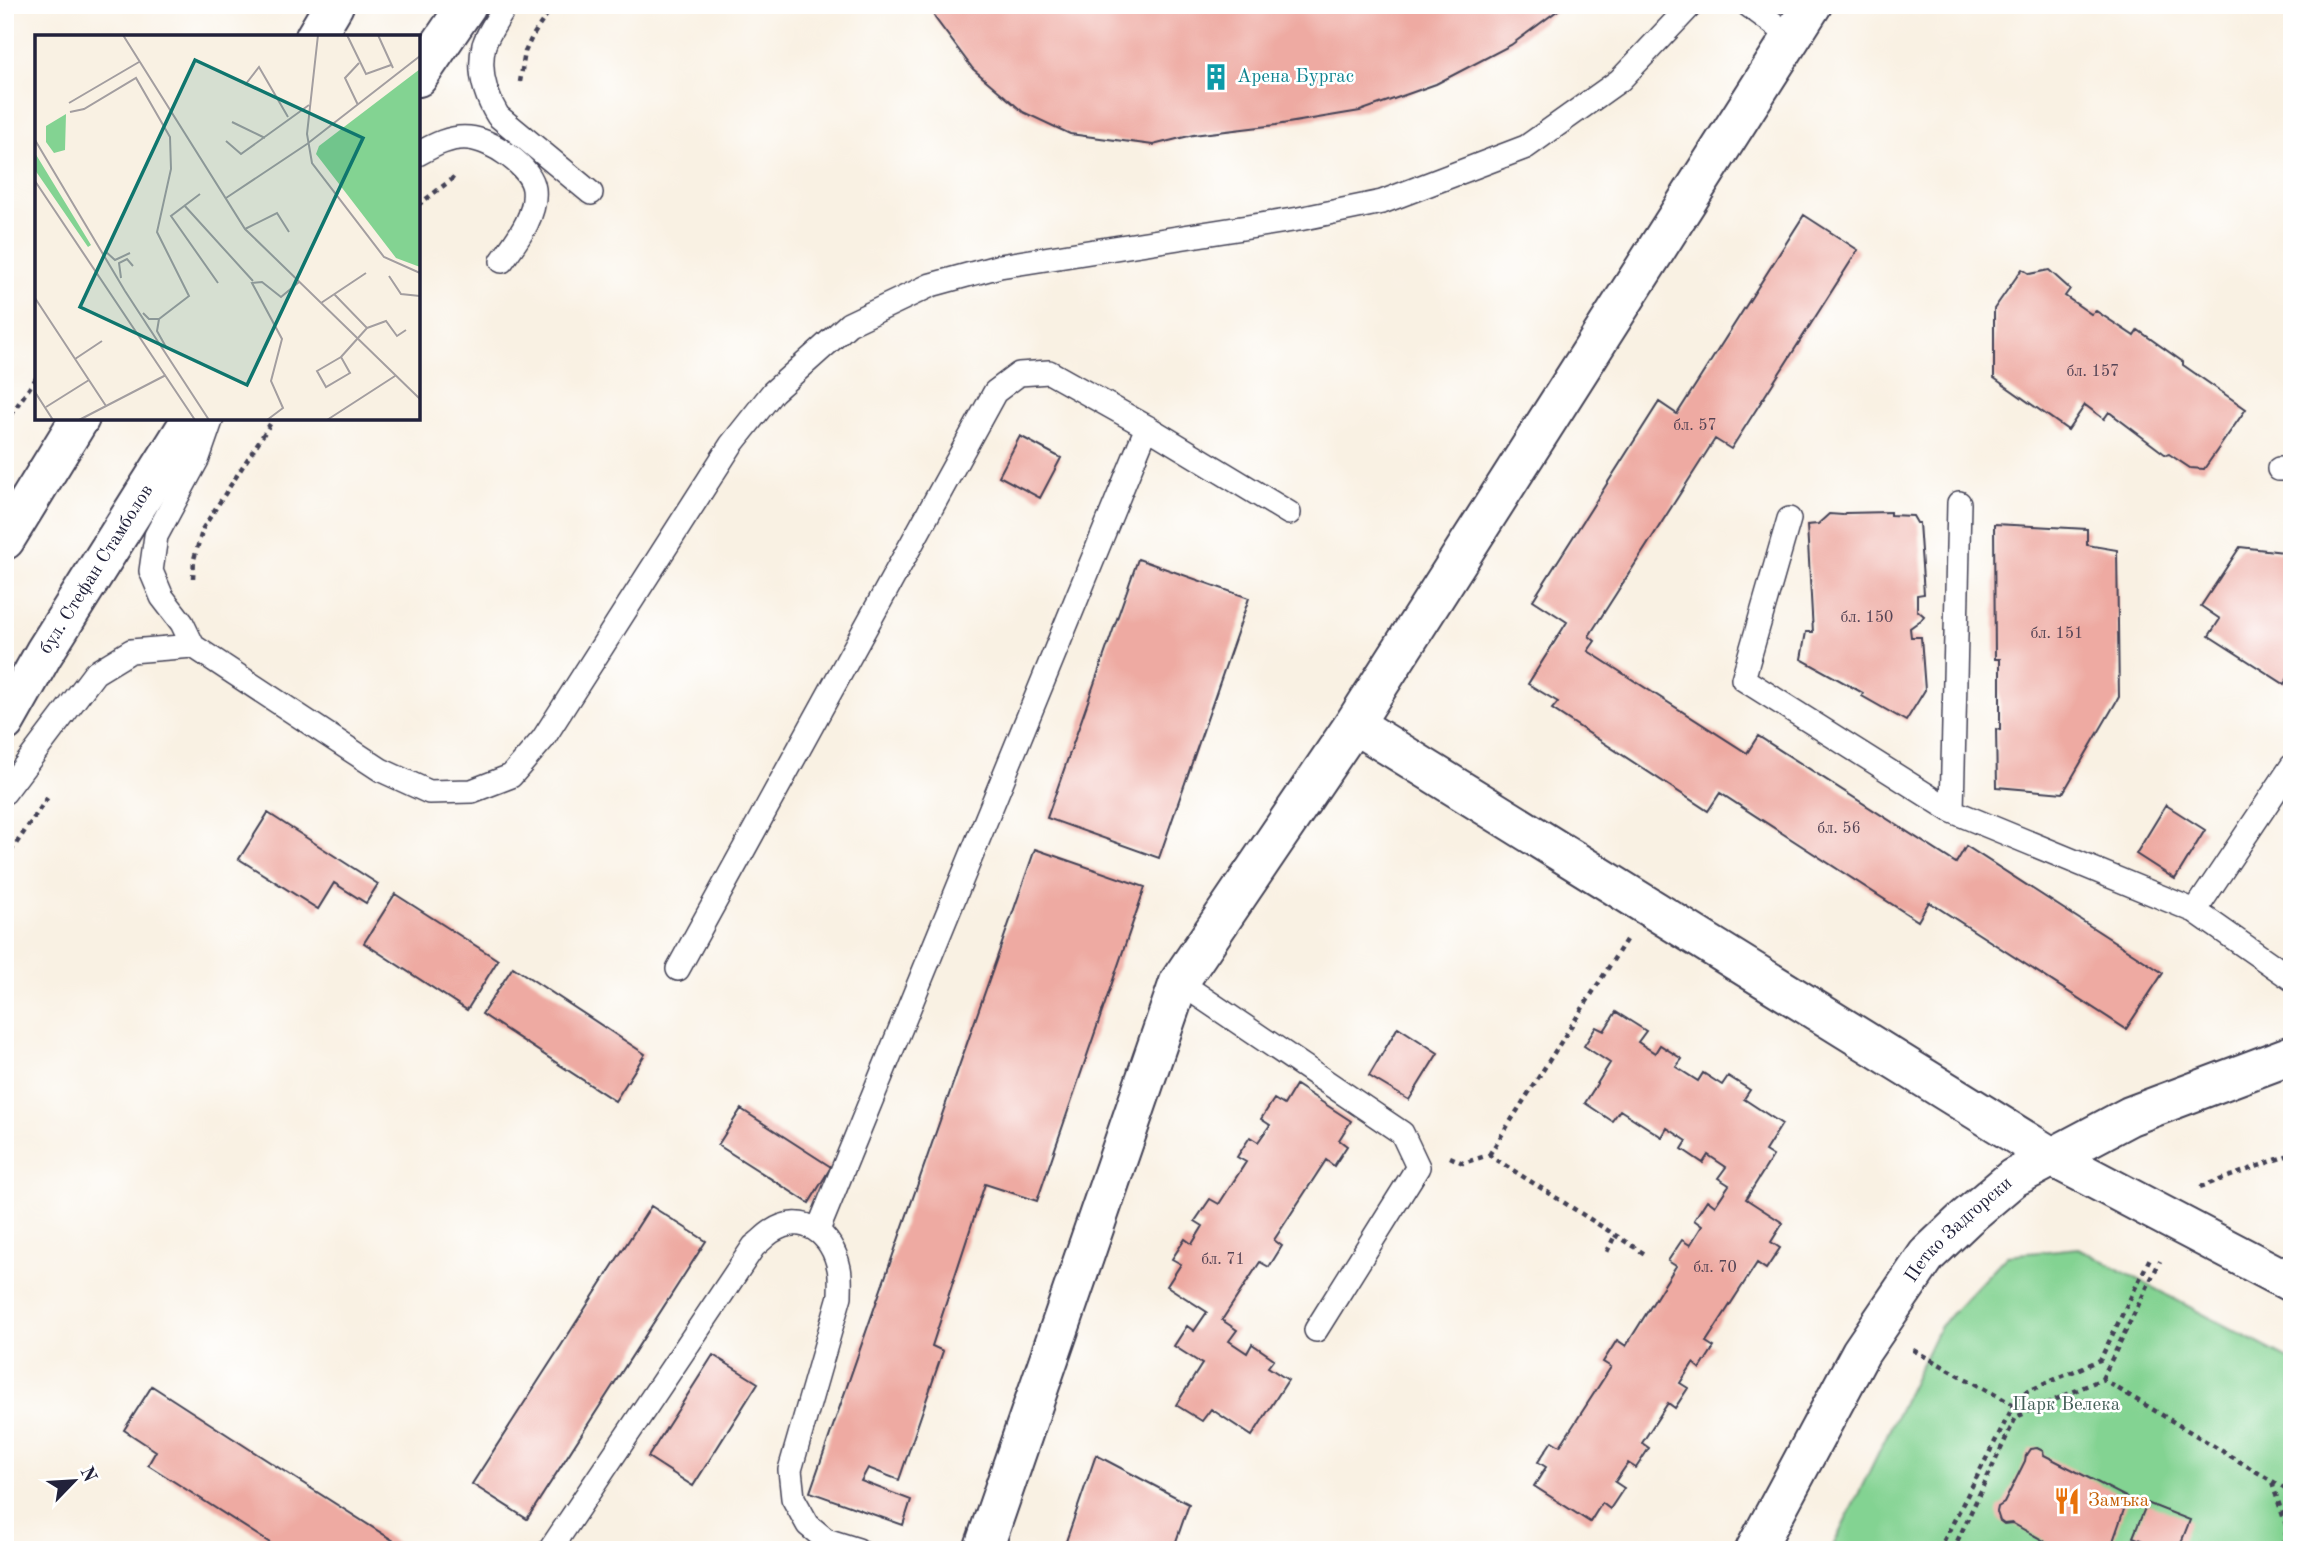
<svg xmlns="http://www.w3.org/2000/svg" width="2297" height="1555" font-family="'Old Standard TT',serif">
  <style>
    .green { fill: #83d392; stroke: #527a66; stroke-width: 2 }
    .building { fill: #eeaaa2 }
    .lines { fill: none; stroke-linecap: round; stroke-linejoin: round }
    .service-casing { stroke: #424154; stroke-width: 26 }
    .minor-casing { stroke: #424154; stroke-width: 42 }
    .tertiary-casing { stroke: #424154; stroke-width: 42 }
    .primary-casing { stroke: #424154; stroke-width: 42 }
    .path { stroke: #424154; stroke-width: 4.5; stroke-dasharray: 5 5; stroke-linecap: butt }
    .service { stroke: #fff; stroke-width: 23 }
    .minor { stroke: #fff; stroke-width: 38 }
    .tertiary { stroke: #fff; stroke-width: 38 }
    .primary { stroke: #fff; stroke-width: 38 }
    .labels { text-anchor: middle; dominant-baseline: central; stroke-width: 5; stroke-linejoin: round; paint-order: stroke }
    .number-label { font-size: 16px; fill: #545 }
    .culture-label { font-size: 19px; fill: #0d838f; stroke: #fff; text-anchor: start }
    .street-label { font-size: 19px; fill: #22223b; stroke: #fff }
    .park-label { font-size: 19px; fill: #446059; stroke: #fff }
    .food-label { font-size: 19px; fill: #c56008; stroke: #fff; text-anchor: start }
    .inset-road { fill: none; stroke: #a39ea0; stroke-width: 2 }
    .view { fill: #0f766e; fill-opacity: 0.15; stroke: #0f766e; stroke-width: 3.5 }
    .inset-edge { fill: none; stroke: #22223b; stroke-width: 3.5 }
  </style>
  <rect width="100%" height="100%" fill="#fff"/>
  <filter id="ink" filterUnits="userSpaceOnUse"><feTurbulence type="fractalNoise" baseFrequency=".0143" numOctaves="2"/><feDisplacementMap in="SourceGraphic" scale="14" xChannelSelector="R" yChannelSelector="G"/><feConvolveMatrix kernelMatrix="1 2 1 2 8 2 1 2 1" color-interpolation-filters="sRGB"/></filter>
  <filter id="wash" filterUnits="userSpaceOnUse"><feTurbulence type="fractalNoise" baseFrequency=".00686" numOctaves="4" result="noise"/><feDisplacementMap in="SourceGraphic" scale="28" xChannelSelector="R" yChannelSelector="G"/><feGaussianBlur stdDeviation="1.57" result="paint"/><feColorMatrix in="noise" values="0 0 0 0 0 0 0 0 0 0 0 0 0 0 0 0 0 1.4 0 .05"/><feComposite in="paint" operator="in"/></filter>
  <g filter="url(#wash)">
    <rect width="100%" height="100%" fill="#f9f1e3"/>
    <path class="green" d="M2078,1248L2292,1361V1550H1831L1940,1326L2007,1255Z"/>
    <g id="blocks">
      <path class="building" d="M929,5H1565L1511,45L1436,84L1360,111L1276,125L1193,135L1153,145L1070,134L1023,112L973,69L935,18Z
        M1804,215L1858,250L1731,449L1715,439L1589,636L1595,641L1588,651L1747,753L1758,736L1956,863L1966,846L2163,973L2126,1029L1929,902L1918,921L1720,793L1708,811L1552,709L1558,702L1528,684L1567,622L1533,600L1659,402L1677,414Z
        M2022,269L2030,274L2049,270L2070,289L2065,296L2091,314L2096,311L2134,336L2138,330L2183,362V365L2246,409L2204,469L2190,468L2169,454L2166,455L2109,412L2104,419L2085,405L2068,430L1994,378V309Z
        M1020,436L1061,458L1040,498L999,476Z
        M1890,512V515L1913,516L1917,523H1919L1924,594L1917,595V610L1924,616L1921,620L1910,628L1911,637H1921L1925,690L1906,721L1862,696L1863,693L1801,659L1806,632H1813L1807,525L1818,524L1829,514L1843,515L1845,513Z
        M1994,524L2087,529V545L2117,550L2119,697L2063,793L1997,787L1996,729L2000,730V659H1995Z
        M2240,547L2292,553V671L2284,684L2209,636L2220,619L2201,606Z
        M1138,559L1249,598L1159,858L1047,818Z
        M2166,805L2205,830L2175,879L2136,854Z
        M268,813L378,884L366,903L334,883L318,909L239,859Z
        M1035,849L1145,887L1037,1201L985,1184L932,1346L943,1351L899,1480L868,1468L861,1481L911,1500L903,1525L810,1492Z
        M395,894L498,960L467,1010L364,943Z
        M513,967L645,1054L615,1101L482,1014Z
        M1616,1012L1646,1031L1638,1042L1655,1053L1660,1045L1682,1059L1676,1067L1698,1081L1703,1073L1722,1085L1728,1076L1750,1090L1744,1099L1782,1124L1765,1151L1773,1156L1746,1199L1783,1223L1771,1242L1780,1248L1766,1269L1757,1263L1706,1342L1714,1347L1700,1369L1693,1363L1680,1383L1688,1388L1675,1408L1668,1403L1642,1443L1649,1448L1636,1468L1628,1463L1615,1482L1624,1488L1610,1509L1602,1503L1590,1522L1534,1486L1546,1467L1538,1462L1552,1441L1560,1446L1611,1367L1603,1362L1617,1340L1626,1346L1676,1266L1668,1261L1682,1240L1690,1245L1702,1226L1694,1220L1707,1200L1715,1206L1729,1185L1718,1178L1726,1167L1708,1155L1703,1163L1682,1149L1687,1141L1667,1128L1662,1137L1620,1110L1612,1121L1585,1103L1610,1063L1584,1046L1596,1027L1604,1031Z
        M1398,1027L1438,1053L1409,1100L1369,1076Z
        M1296,1085L1351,1121L1339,1140L1347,1146L1334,1166L1326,1160L1274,1240L1282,1246L1269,1267L1260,1262L1222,1320L1237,1330L1229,1341L1247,1353L1252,1344L1274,1359L1268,1367L1288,1380L1252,1436L1211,1409L1202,1421L1176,1405L1202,1364L1174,1346L1187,1326L1194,1331L1207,1312L1167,1286L1181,1264L1172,1259L1185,1239L1192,1244L1203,1226L1195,1221L1210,1199L1219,1204L1246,1162L1237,1157L1250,1137L1258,1142L1270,1125L1261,1119L1274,1099L1284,1105Z
        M741,1109L831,1167L809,1203L718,1145Z
        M651,1206L706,1241L527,1519L472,1484Z
        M713,1355L758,1383L693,1486L648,1457Z
        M152,1386L254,1452L408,1550H281L148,1465L156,1451L124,1430Z
        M2037,1448L2043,1451L2044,1455L2128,1498L2110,1550H2049L2051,1545L2012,1523L2004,1524L2000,1521L1997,1512L1998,1507L2004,1503L2025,1461L2026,1455L2030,1449Z
        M1096,1455L1189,1504L1173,1550H1063Z
        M2147,1503L2190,1520L2178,1550H2165L2133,1537Z"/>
    </g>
  </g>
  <g filter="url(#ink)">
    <use href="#blocks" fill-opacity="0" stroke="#424154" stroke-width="2"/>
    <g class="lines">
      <defs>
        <path id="service" d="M506,5C499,18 488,32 484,45C478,70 485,95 498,116L591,193
          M1748,5L1792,37
          M418,154C434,145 451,136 469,138C491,140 531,166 534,189C537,216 516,241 502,261
          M212,418L198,458L156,536L151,571L162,597L182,623L193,646L381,770L429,792L472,791L511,776L543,739L731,445L773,392L849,324L931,285L1000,266L1299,219L1382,202L1526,147L1620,80L1691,5
          M2279,469H2292
          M1789,519L1743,679L1952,811L2195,911L2292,979
          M5,792L95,673L131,651L193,646
          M1952,811L1959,503
          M2195,911L2292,766
          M678,969L995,392L1019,374L1049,372L1147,427L1289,513
          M1179,982L1402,1133L1418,1167L1316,1330
          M818,1230L1147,427
          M550,1550L754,1246C760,1242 765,1236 771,1232C804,1210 832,1235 839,1268C841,1277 840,1287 840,1296L790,1470L793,1498L808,1525L826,1540L858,1550"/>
        <path id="minor" d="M1354,724L2052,1157L2292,1283
          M983,1550L1179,982L1354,724L1812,5"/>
        <g id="tertiary">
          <path id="s1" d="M1755,1550L1861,1352L1927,1255L1967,1217L2013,1178L2130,1116L2292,1055"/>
        </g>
        <g id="primary">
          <path d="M315,37L334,5"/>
          <path d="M418,77L467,5"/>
          <path d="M5,540L80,418"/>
          <path id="s2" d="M5,722L44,653L192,418"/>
        </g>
      </defs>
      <use href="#service" class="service-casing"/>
      <use href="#minor" class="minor-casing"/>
      <use href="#tertiary" class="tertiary-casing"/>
      <use href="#primary" class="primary-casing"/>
      <path class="path" d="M520,82L525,52L532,37L553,5
        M418,205L451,180L455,175
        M5,423L37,377
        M193,578L194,559L203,528L274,418
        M5,860L50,794
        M1489,1155L1626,940
        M1450,1157L1463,1163L1489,1155L1645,1254
        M2200,1187L2292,1154
        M1607,1252L1615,1235
        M1913,1350L2027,1412
        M2102,1379L2160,1261
        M2272,1483L2287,1528L2282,1550
        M1939,1550L2019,1395L2100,1360L2151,1256
        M1953,1550L2016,1417L2102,1379L2292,1493"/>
      <use href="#service" class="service"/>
      <use href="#minor" class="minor"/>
      <use href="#tertiary" class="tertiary"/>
      <use href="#primary" class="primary"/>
    </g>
  </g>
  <defs>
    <symbol id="building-bare" viewBox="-9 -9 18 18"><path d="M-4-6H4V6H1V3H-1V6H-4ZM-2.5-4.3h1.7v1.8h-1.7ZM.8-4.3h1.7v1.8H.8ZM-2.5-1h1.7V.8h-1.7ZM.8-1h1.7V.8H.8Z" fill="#0f9aa8" stroke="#fff" stroke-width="2.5" paint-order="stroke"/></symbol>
    <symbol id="restaurant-bare" viewBox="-9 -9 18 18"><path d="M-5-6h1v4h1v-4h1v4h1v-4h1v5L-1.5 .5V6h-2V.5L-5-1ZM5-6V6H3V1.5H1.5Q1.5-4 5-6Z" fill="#e8710a" stroke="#fff" stroke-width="2.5" paint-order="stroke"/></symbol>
  </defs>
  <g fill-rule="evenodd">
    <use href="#building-bare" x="1197" y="58" width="38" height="38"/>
    <use href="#restaurant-bare" x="2048" y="1482" width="38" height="38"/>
  </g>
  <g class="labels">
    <g class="number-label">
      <text x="2093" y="372">бл. 157</text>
      <text x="1695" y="426">бл. 57</text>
      <text x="1867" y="618">бл. 150</text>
      <text x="2057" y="634">бл. 151</text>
      <text x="1839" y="829">бл. 56</text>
      <text x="1223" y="1260">бл. 71</text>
      <text x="1715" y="1268">бл. 70</text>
    </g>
    <g class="culture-label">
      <text x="1237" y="77">Арена Бургас</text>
    </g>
    <g class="street-label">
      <text stroke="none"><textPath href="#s2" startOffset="178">бул. Стефан Стамболов</textPath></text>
      <text stroke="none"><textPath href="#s1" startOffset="382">Петко Задгорски</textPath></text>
    </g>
    <g class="park-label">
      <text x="2066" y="1405">Парк Велека</text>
    </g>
    <g class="food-label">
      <text x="2088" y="1501">Замъка</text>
    </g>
  </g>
  <g transform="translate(35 35)">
    <rect width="385" height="385" fill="#f9f1e3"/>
    <path d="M385,34V232L361,223L281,119L284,111ZM31,79L30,115L19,118L11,107V91ZM0,118L56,210L53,212L0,135Z" fill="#83d392"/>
    <path class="inset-road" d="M88,0L210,194L385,364M283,0L272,99L277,128L349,222L385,238M312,0L331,39L356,30M343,0L358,33M210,50L224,32L253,82M34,68L104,27M323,70L310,43L324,28M35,77L49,74L101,43L135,102L136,134L122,197L154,261L124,284H114L108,278M197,87L230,103M0,105L90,256L174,385M191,106L206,119L274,70M0,146L160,385M165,159L136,181L183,248M191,163L272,109L385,21M149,170L218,246M210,194L242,178L254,197M70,216L80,225L95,218M354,241L366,259L385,261M86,243L84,228L92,224L98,231M299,259L332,293L306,322L315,338L291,352L282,336L306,322M0,263L71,371M286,268L331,238M124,284L122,296L131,312M332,293L351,286L362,301L371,295M40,324L67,306M0,357L18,385M11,372L54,345M44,385L131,340M232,385L248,373L236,346L247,304L217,248L227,247L246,262L264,247M292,385L360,341"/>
    <path class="view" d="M160,25L328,103L212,350L45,272Z"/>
    <rect width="385" height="385" class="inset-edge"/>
  </g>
  <rect width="2297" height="1555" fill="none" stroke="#fff" stroke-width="28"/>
  <g transform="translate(74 1481) rotate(65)" stroke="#ffffff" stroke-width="5" paint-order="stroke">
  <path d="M0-5L12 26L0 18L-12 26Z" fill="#22223b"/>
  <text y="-10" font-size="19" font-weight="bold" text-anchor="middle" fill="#22223b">N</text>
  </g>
</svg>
